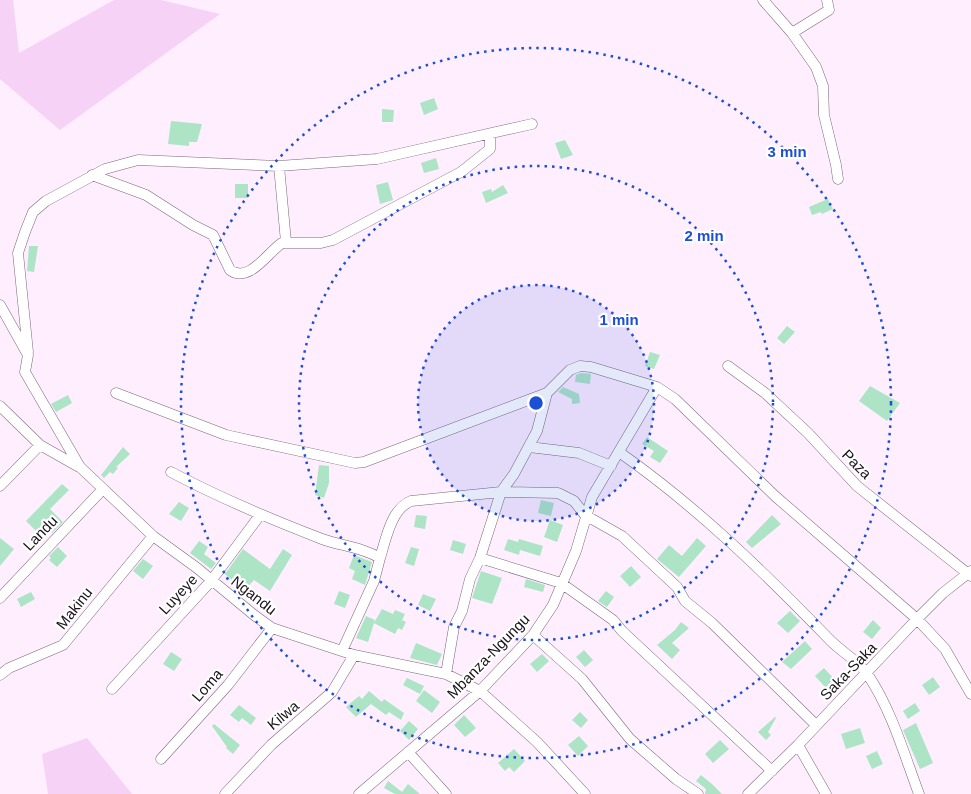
<svg xmlns="http://www.w3.org/2000/svg" width="971" height="794" font-family="Arial,sans-serif">
  <style>
    .green { fill: #f7d2f7 }
    .building { fill: #ade4c6 }
    .lines { fill: none; stroke-linecap: round; stroke-linejoin: round }
    .minor-casing { stroke: #79687a; stroke-width: 11 }
    .minor { stroke: #fff; stroke-width: 10 }
    .ring { fill: none; stroke: #1d4ed8; stroke-width: 2.5; stroke-dasharray: 2.5 5 }
    .labels { text-anchor: middle; dominant-baseline: central; stroke-width: 4.5; stroke-linejoin: round; paint-order: stroke }
    .street-label { font-size: 15px; fill: #1a131a; stroke: #fff }
    .centre { fill: #1d4ed8; stroke: #fff; stroke-width: 2.5 }
    .ring-label { font-size: 15px; text-anchor: middle; font-weight: bold; fill: #1d4ed8; stroke: #fff; stroke-width: 4.5; stroke-linejoin: round; paint-order: stroke }
  </style>
  <rect width="100%" height="100%" fill="#feeefe"/>
  <path class="green" d="M0,0H13L19,53L114,0H161L220,14L60,130L0,79Z
    M87,738L132,794H48L42,754Z"/>
  <path class="building" d="M434,98L438,109L424,115L420,103Z
    M382,109L394,110L393,122H382Z
    M171,121L202,124L197,142H189V146L168,144Z
    M565,140L573,155L561,159L555,143Z
    M436,158L439,169L424,173L421,163Z
    M388,182L393,200L380,204L376,185Z
    M235,184H248V198H235Z
    M503,185L508,193L486,203L482,192L491,189L492,192Z
    M828,199L833,209L822,214L821,212L812,215L809,207Z
    M29,246H38L34,272L27,271Z
    M787,326L795,332L784,344L777,338Z
    M650,352L660,355L654,369L645,366Z
    M581,373L591,374L590,384L575,382L576,375Z
    M870,386L900,403L887,421L859,401Z
    M563,387L579,394L580,403L572,404V399L558,392Z
    M68,395L72,403L56,412L51,404Z
    M647,437L668,451L660,463L650,457L654,451L642,444Z
    M123,447L130,454L116,467L118,468L113,474L110,472L104,478L101,475Z
    M319,465L329,466V483L324,498L315,495Z
    M62,484L69,490L50,509L63,522L52,533L49,530L42,537L26,521Z
    M541,500L554,503L551,516L538,513Z
    M179,502L189,508L181,521L169,514Z
    M416,515L427,516L425,529L414,527Z
    M772,515L781,524L752,548L746,542Z
    M550,520L563,525L557,542L544,537Z
    M0,538L14,549L0,566Z
    M697,538L706,546L679,577L657,559L669,545L682,556Z
    M508,539L518,542L519,539L543,546L540,556L520,550L519,555L504,550Z
    M453,540L466,544L463,554L450,550Z
    M199,541L208,547L204,554L216,563L211,569L190,553Z
    M58,547L67,556L57,567L49,560L51,558L49,556Z
    M411,547L419,549L414,566L405,563Z
    M243,549L270,569L283,549L292,555L270,591L254,580L244,591L225,574Z
    M354,555L372,562L365,585L352,579L355,571L349,568Z
    M143,559L153,566L143,579L133,571Z
    M631,566L641,577L630,587L620,576Z
    M481,571L502,578L492,604L472,598Z
    M526,579L545,585L543,592L524,587Z
    M339,591L350,595L345,608L334,604Z
    M606,591L614,597L607,607L598,601Z
    M31,592L35,599L21,607L17,599Z
    M423,594L436,599L430,611L418,605Z
    M382,609L393,614L395,610L405,614L402,620L406,622L402,630L398,628L395,634L374,623Z
    M790,611L800,621L788,633L777,623Z
    M366,616L375,620L368,642L356,638Z
    M873,620L881,628L872,639L863,632Z
    M681,622L689,628L672,643L680,650L672,659L657,645L675,630Z
    M805,641L812,649L791,669L782,662Z
    M416,643L442,654L437,665L410,658Z
    M584,650L593,660L585,667L576,657Z
    M171,652L182,659L174,671L163,664Z
    M542,654L549,661L537,672L530,664Z
    M824,668L835,680L826,688L815,676Z
    M933,677L940,687L929,695L922,685Z
    M407,678L424,686L420,694L403,685Z
    M424,690L440,702L432,713L416,701Z
    M369,691L382,702L384,699L404,713L401,720L389,712L386,715L371,704L356,717L346,707L359,696L362,699Z
    M915,703L920,711L908,719L903,711Z
    M239,705L256,718L251,725L242,718L239,722L230,715Z
    M580,712L588,720L581,728L572,720Z
    M464,715L476,728L465,737L454,725Z
    M775,717L776,718L768,732L771,735L766,740L758,732Z
    M409,721L418,729L409,740L400,731Z
    M916,723L933,763L920,769L903,730Z
    M214,724L240,745L233,754L226,748L227,747L212,726Z
    M860,728L865,743L846,749L841,734Z
    M579,736L588,746L578,756L568,745Z
    M720,740L729,749L713,763L705,754Z
    M514,749L525,761L514,772L509,767L505,771L498,763Z
    M877,751L883,764L872,769L866,756Z
    M701,775L712,784L722,794H705L706,789L696,781Z
    M388,781L402,792L408,784L420,794H395L384,788Z"/>
  <g class="lines">
    <defs>
      <path id="minor" d="M763,0L792,33
        M827,0L829,10L792,33L816,67L823,86L824,115L836,165L838,179
        M279,166L286,242
        M92,175L146,195L193,225L213,235L230,270C249,284 268,252 282,243H321L333,240L461,172L490,149V134
        M0,305L28,355L25,372L80,467L153,536L197,568L254,615L272,628L354,655L446,674L480,691L537,742L585,794
        M28,352L18,253L25,232L33,212L46,201L105,169L138,160L279,166L377,159L532,124
        M728,366L765,393L808,433L857,486L971,576
        M116,393L226,435L355,463L364,462L547,393L570,370L580,366L591,367L657,387L675,399L775,496L917,619L945,649L971,694
        M0,406L40,445L79,467
        M529,447L579,453L611,466
        M619,452C696,506 763,571 829,639C840,651 859,661 868,675C892,711 904,754 919,794
        M171,472C220,498 270,519 322,539C341,546 362,547 380,558L374,581L342,651
        M0,486L40,445
        M380,558C386,539 391,509 411,501L501,492L558,493L574,501L585,515L622,536L677,587L685,601L712,623L816,725
        M480,558L561,583L613,620L622,631L772,771
        M0,598L102,490
        M533,635L582,679L630,739L676,779L698,794
        M446,674L454,627L462,611L470,579L480,558L501,492L514,474L537,431L547,393
        M0,675L9,668L63,645L153,536
        M112,689L211,581L260,515
        M798,745L826,794
        M408,752L446,794
        M161,759L228,685L272,628
        M225,794L271,745L332,692L354,655
        M359,794L480,691L533,635L553,605L576,551L592,497L657,387
        M748,794L798,745L917,619L943,593L971,571"/>
    </defs>
    <use href="#minor" class="minor-casing"/>
    <use href="#minor" class="minor"/>
  </g>
  <circle cx="536" cy="403" r="118" fill="#1d4ed8" fill-opacity=".12"/>
  <g class="ring">
    <circle cx="536" cy="403" r="118"/>
    <circle cx="536" cy="403" r="237"/>
    <circle cx="536" cy="403" r="355"/>
  </g>
  <g class="labels">
    <g class="street-label">
      <text transform="translate(857 464) rotate(45)">Paza</text>
      <text transform="translate(40 533) rotate(-46)">Landu</text>
      <text transform="translate(178 594) rotate(-47)">Luyeye</text>
      <text transform="translate(254 595) rotate(38)">Ngandu</text>
      <text transform="translate(74 608) rotate(-52)">Makinu</text>
      <text transform="translate(488 656) rotate(-46)">Mbanza-Ngungu</text>
      <text transform="translate(848 671) rotate(-46)">Saka-Saka</text>
      <text transform="translate(207 685) rotate(-49)">Loma</text>
      <text transform="translate(283 715) rotate(-40)">Kilwa</text>
    </g>
  </g>
  <circle cx="536" cy="403" r="8" class="centre"/>
  <g class="ring-label">
    <text x="787" y="157">3 min</text>
    <text x="704" y="241">2 min</text>
    <text x="619" y="325">1 min</text>
  </g>
</svg>
